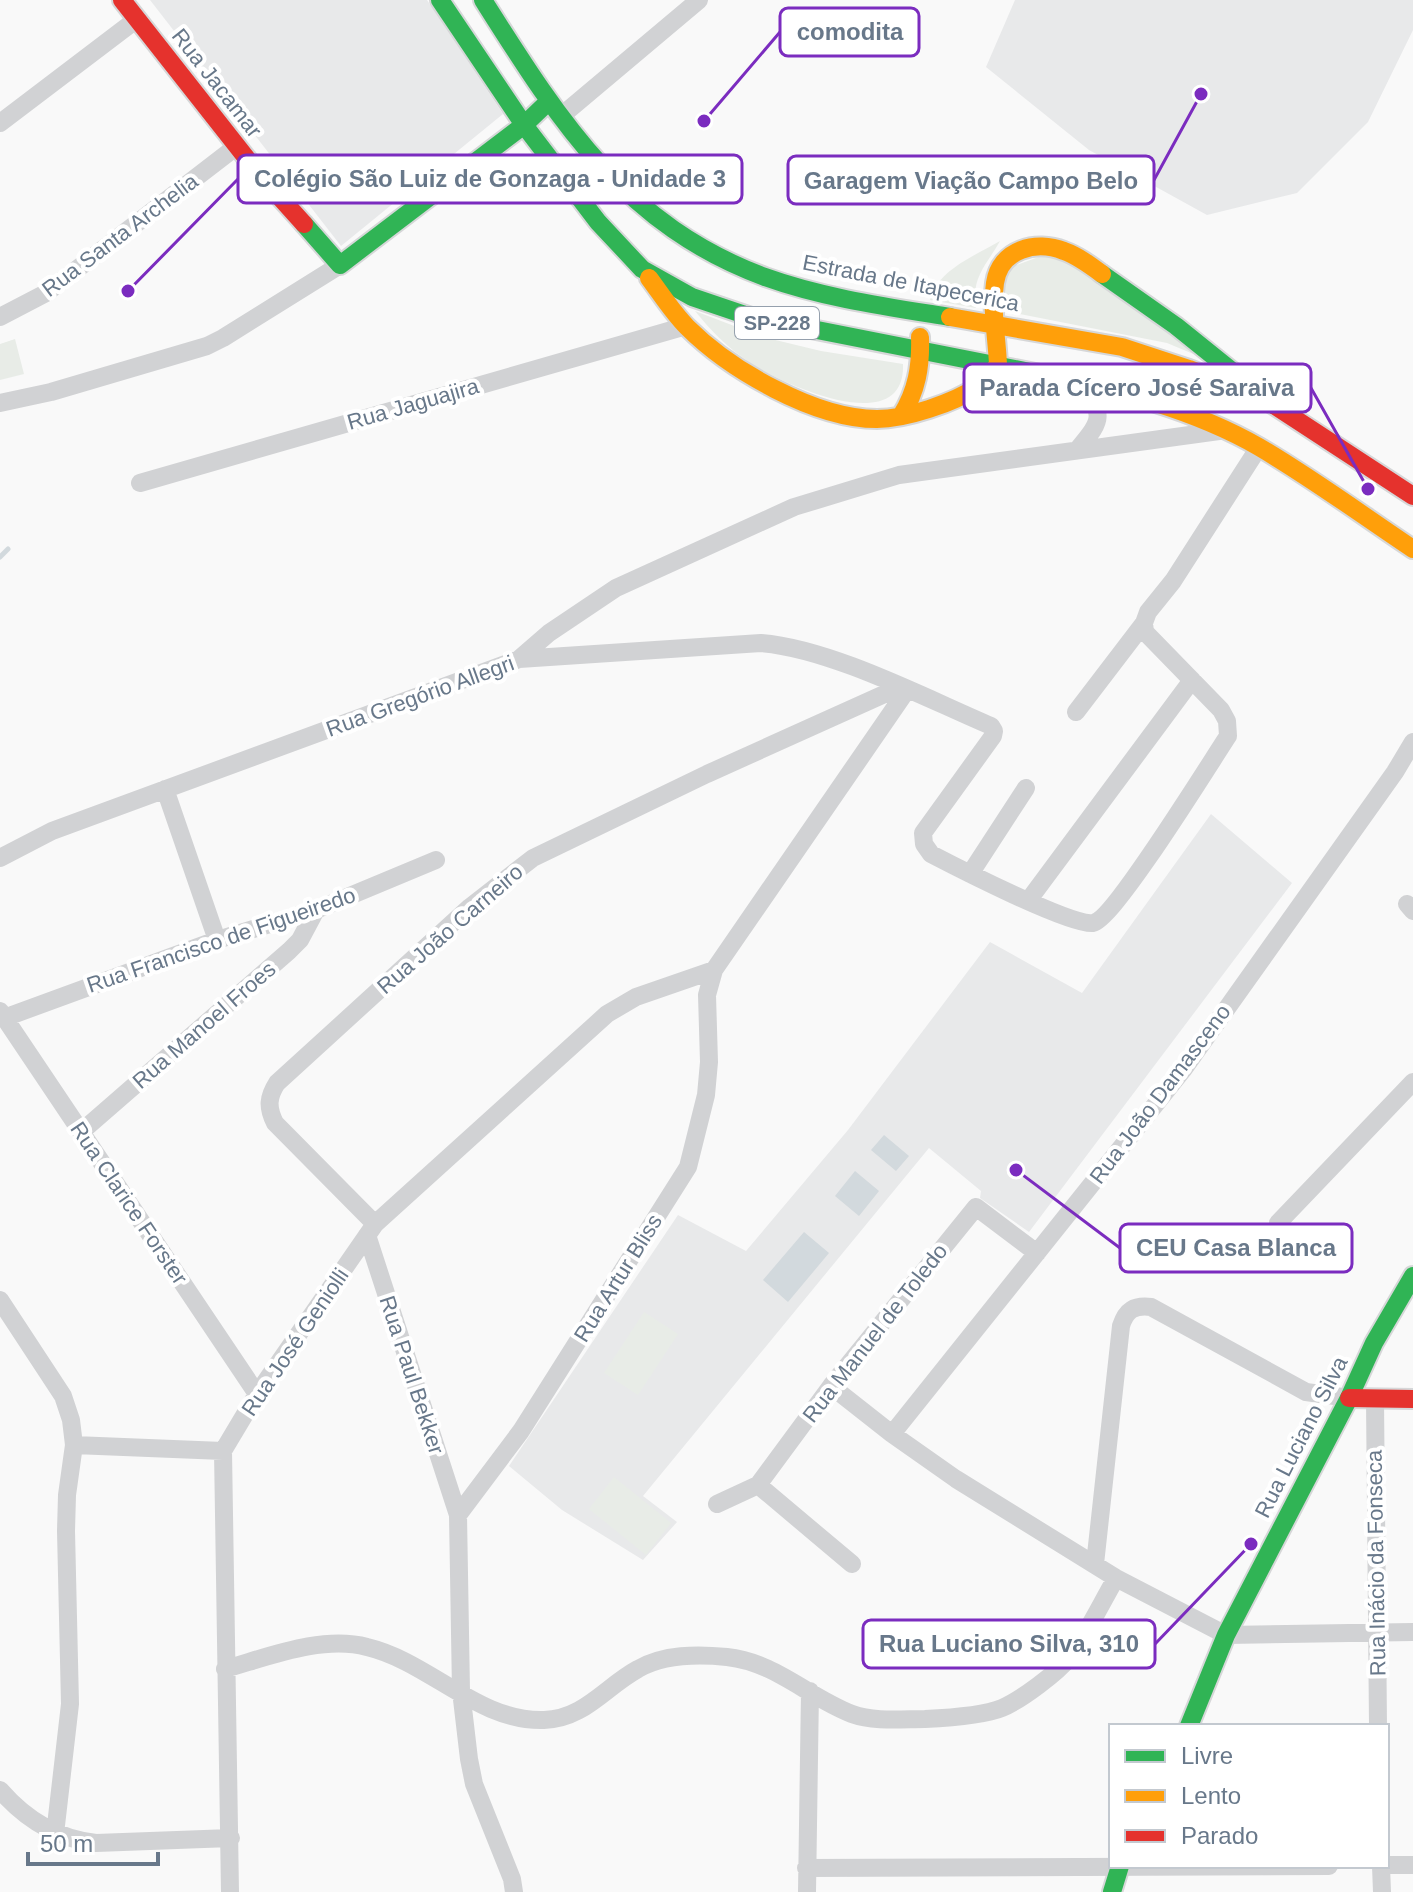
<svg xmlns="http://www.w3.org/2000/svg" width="1413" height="1892" font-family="Arial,sans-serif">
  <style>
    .built { fill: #e8e9ea }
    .green { fill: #e8ece7 }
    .water { fill: #d2d9dd }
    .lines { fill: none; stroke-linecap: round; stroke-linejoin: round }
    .stream { stroke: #d2d9dd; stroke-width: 5 }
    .fast-casing { stroke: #d6d7d8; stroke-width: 22 }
    .slow-casing { stroke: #d6d7d8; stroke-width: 22 }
    .jam-casing { stroke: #d6d7d8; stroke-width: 22 }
    .street { stroke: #d1d2d4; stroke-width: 18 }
    .fast { stroke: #30b455; stroke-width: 18 }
    .slow { stroke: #ff9f0a; stroke-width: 18 }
    .jam { stroke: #e5322d; stroke-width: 18 }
    .labels { text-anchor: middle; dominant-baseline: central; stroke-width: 8; stroke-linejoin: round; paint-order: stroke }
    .shield { fill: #fff; stroke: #95a0ad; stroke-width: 2 }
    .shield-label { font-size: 20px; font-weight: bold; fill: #68788a }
    .street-label { font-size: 22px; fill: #68788a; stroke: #fff }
    .leader { fill: none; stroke: #7b2cbf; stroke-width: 3 }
    .callout-dot { fill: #7b2cbf; stroke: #fff; stroke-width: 3 }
    .callout { fill: #fff; stroke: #7b2cbf; stroke-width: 3 }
    .callout-label { font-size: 24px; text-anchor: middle; font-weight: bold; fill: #68788a }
  </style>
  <rect width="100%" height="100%" fill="#f9f9f9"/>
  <path class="built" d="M150,0H427L503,114L341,246Z
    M1015,0H1413V30L1368,122L1297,193L1207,215L1089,150L986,67Z
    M1211,814L1292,883L1029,1232L980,1198L981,1191L929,1148L643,1496L677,1522L643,1560L562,1510L509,1466L678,1215L746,1251L848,1130L990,942L1082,993Z"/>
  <path class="green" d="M1000,241C986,266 971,277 976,308L930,300C936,271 976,255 1000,241Z
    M1055,251L1203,358L1167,343L1004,311L1006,269Z
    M695,311L763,337L821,351L903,364C906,441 781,384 749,362C728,348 711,331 695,311Z
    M15,339L24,374L0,380V344Z
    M644,1312L678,1334L638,1395L604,1373Z
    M614,1477L671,1523L646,1555L589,1509Z"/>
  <path class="water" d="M884,1135L909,1156L896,1171L871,1150Z
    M855,1171L879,1191L859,1216L835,1196Z
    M804,1232L829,1253L788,1302L763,1280Z"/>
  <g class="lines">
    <path class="stream" d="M0,557L8,549"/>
    <defs>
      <path id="fast" d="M440,0L524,125L598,222L642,269L692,297L751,317L1045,375
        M483,0C559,120 624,225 765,277C823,298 888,307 950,317
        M304,224L340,265L524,125L548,102
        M1102,274L1176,326L1248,384
        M1189,1726L1226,1635L1349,1398L1374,1343L1413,1276
        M1112,1892L1120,1866"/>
      <path id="slow" d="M649,278C661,294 673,313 687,327C730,370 815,419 877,419C905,419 954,403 977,387C985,382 991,372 998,365C997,338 991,310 995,283C1000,249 1036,240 1064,251C1078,256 1090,265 1102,274
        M950,317L1122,347L1189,369L1263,398
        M1045,375C1117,390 1195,410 1259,447C1312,478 1362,515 1413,549
        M901,416C917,391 921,366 920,337"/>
      <path id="jam" d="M122,0L259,174L304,224
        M1263,398L1413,496
        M1349,1398L1413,1399"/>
    </defs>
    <use href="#fast" class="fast-casing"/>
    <use href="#slow" class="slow-casing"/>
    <use href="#jam" class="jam-casing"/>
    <path class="street" d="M560,117L699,0
      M0,123L137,19
      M0,317L46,293L237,146
      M0,403L51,392L207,346L223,338L340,265
      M1078,449C1104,418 1104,415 1079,382
      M140,483L686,326
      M519,659L549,633L616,588L794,507L899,475L1219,431
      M1076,712L1144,623
      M165,789L217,940
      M0,858L52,831L519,659L761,643C832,649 925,698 991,726L994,731L993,736L923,833L924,844L931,854C956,867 1071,926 1093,923C1114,919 1210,763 1228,736L1227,721L1221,710L1145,632L1144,623L1148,612L1173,581L1259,447
      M970,874L1026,788
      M1028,901L1192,680
      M1407,904L1413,911
      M0,1011L257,1394
      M4,1018L217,940L316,910L436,860
      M81,1132L289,951L300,940L316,910
      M1278,1223L1413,1082
      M375,1224L275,1123C267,1107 268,1097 277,1083L470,907L533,858L707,774L900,687
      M367,1235L458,1515
      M0,1300L63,1396L71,1420L74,1445L67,1495L66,1531L70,1704L55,1834
      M831,1386L892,1434L956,1479L1116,1578L1226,1635L1413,1632
      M1375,1400L1378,1726
      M892,1434L1183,1070L1395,772L1413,742
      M74,1445L223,1451
      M758,1485L852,1564
      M717,1504L758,1485L831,1386L976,1207L1037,1253
      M1095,1564L1121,1326C1126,1310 1134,1305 1151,1307L1306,1392L1349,1398
      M225,1669C268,1657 322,1635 367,1647C430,1662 478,1722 544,1720C584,1719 605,1687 638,1669C664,1654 697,1654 727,1657C775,1662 808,1697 852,1714C874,1722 902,1719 925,1719C946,1718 983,1716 1002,1708C1021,1700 1057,1673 1070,1657C1087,1633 1101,1604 1116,1578
      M0,1790C26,1820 57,1839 96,1843L231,1838
      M1387,1865H1413
      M1381,1866L1382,1892
      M806,1868L1329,1866
      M230,1892L223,1451L257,1394L375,1224L607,1014L636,997L714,970
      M514,1892L512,1879L474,1784L469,1759L461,1691L458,1515L521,1431L688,1167L706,1095L709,1062L707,995L714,970L907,690
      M807,1892L810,1691"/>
    <use href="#fast" class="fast"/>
    <use href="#slow" class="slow"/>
    <use href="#jam" class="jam"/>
  </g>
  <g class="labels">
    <rect class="shield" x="735" y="307" width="84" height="32" rx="6"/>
    <g class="shield-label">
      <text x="777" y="323">SP-228</text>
    </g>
    <g class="street-label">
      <text transform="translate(217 83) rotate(52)">Rua Jacamar</text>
      <text transform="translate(120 235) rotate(-37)">Rua Santa Archelia</text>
      <text transform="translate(911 283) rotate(11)">Estrada de Itapecerica</text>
      <text transform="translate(413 404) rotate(-16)">Rua Jaguajira</text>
      <text transform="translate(420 696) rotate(-20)">Rua Gregório Allegri</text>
      <text transform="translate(450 929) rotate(-41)">Rua João Carneiro</text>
      <text transform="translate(221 940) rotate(-19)">Rua Francisco de Figueiredo</text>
      <text transform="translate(204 1025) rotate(-41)">Rua Manoel Froes</text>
      <text transform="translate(1160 1094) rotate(-53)">Rua João Damasceno</text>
      <text transform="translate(129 1203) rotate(56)">Rua Clarice Forster</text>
      <text transform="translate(618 1278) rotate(-58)">Rua Artur Bliss</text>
      <text transform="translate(875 1333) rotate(-52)">Rua Manuel de Toledo</text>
      <text transform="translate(295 1342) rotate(-56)">Rua José Geniolli</text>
      <text transform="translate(412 1375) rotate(72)">Rua Paul Bekker</text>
      <text transform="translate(1301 1437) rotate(-63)">Rua Luciano Silva</text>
      <text transform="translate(1376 1563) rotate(-91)">Rua Inácio da Fonseca</text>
    </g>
  </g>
  <path class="leader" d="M704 121L780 32M128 291L238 179M1201 94L1154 180M1368 489L1311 388M1016 1170L1120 1248M1251 1544L1155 1644"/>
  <g class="callout-dot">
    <circle cx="704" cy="121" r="8"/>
    <circle cx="128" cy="291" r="8"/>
    <circle cx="1201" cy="94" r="8"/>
    <circle cx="1368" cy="489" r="8"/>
    <circle cx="1016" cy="1170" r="8"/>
    <circle cx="1251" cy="1544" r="8"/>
  </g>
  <g class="callout">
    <rect x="780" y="8" width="139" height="48" rx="8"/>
    <rect x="238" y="155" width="504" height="48" rx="8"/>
    <rect x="788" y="156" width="366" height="48" rx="8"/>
    <rect x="964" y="364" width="347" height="48" rx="8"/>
    <rect x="1120" y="1224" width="232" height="48" rx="8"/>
    <rect x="863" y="1620" width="292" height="48" rx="8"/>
  </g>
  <g class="callout-label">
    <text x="850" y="40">comodita</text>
    <text x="490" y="187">Colégio São Luiz de Gonzaga - Unidade 3</text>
    <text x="971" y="189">Garagem Viação Campo Belo</text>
    <text x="1137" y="396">Parada Cícero José Saraiva</text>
    <text x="1236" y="1256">CEU Casa Blanca</text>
    <text x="1009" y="1652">Rua Luciano Silva, 310</text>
  </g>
  <rect x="1109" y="1724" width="280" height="144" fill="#ffffff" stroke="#c3c9d0" stroke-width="2"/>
  <rect x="1125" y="1750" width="40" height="12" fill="#30b455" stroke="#c3c9d0" stroke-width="2"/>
  <text x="1181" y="1764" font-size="24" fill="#68788a">Livre</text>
  <rect x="1125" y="1790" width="40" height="12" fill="#ff9f0a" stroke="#c3c9d0" stroke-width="2"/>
  <text x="1181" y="1804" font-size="24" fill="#68788a">Lento</text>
  <rect x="1125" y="1830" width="40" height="12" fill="#e5322d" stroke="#c3c9d0" stroke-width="2"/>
  <text x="1181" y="1844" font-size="24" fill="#68788a">Parado</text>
  <path d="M28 1852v12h130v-12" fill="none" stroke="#68788a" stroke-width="4"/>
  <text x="40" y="1852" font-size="24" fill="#68788a" stroke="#ffffff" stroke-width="6" paint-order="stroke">50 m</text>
</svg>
